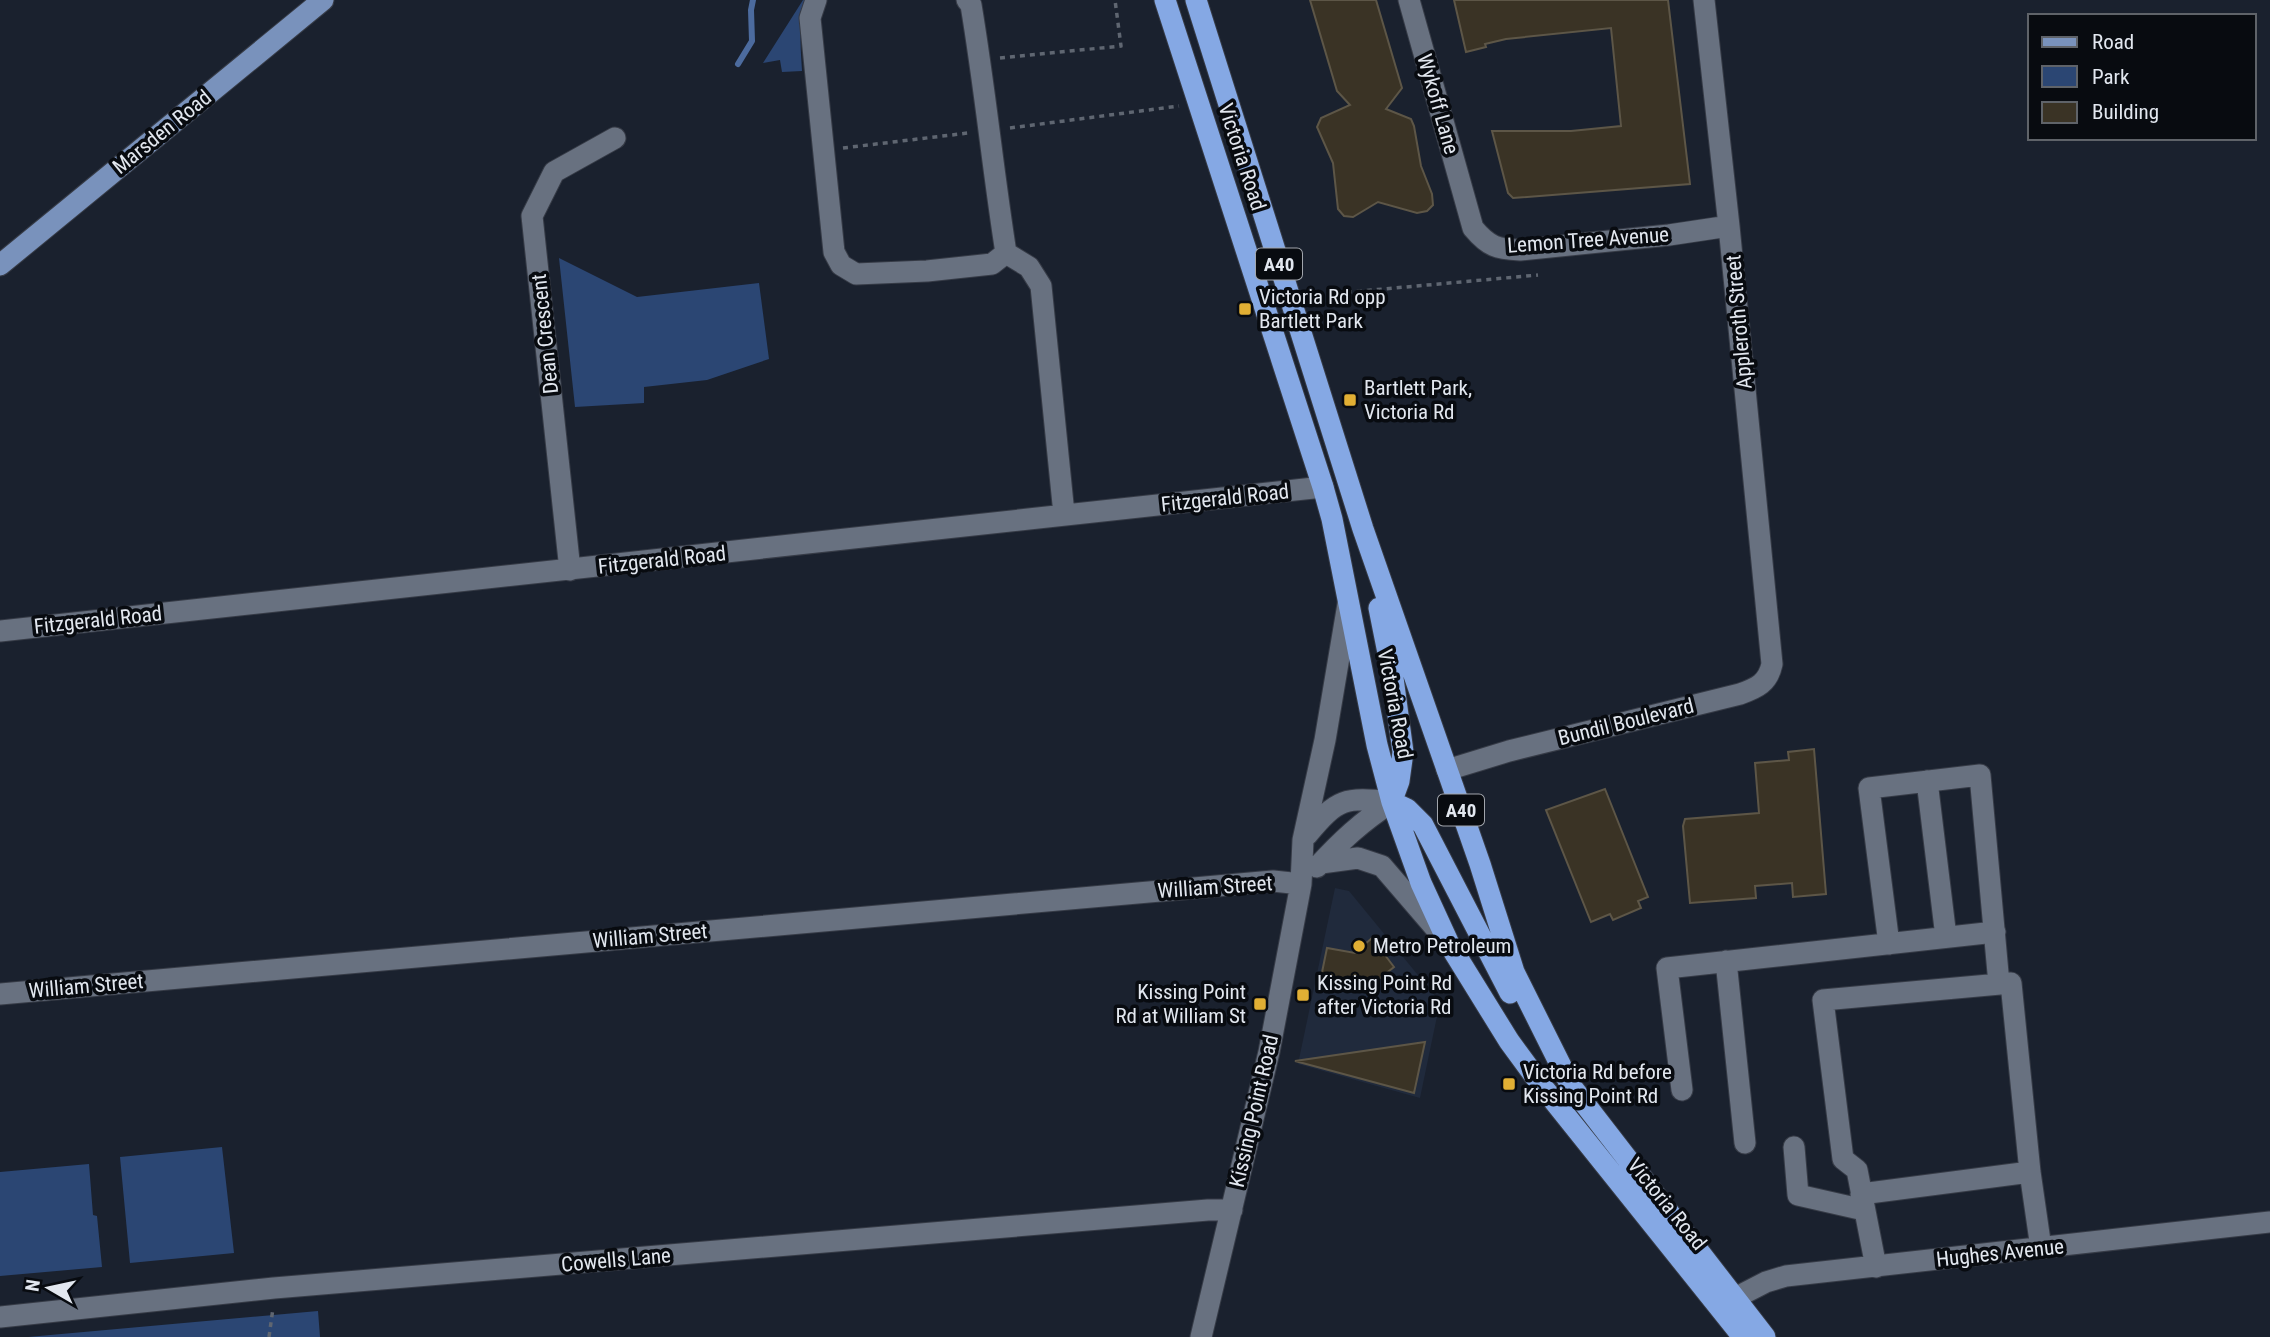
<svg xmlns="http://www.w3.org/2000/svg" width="2270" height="1337" font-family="'Roboto Condensed',sans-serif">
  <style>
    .built { fill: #202a3c }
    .green { fill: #2b4673 }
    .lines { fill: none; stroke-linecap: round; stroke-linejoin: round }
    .stream { stroke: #4c6b9e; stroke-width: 6 }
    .building { fill: #3a3325; stroke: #5d5647; stroke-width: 2 }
    .minor-casing { stroke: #363b46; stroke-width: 23 }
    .major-casing { stroke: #363b46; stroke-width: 23 }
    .highway-casing { stroke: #363b46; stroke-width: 23 }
    .path { stroke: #5f6671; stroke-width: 3.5; stroke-dasharray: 5 5; stroke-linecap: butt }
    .minor { stroke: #687180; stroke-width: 21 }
    .major { stroke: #7992bc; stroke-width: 21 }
    .highway { stroke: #85a8e4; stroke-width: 21 }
    .poi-dot { fill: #e1af34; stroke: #080b10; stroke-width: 2.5 }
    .labels { text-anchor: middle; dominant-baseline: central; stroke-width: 7; stroke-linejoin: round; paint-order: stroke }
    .shield { fill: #080b10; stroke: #a1a5ac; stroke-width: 2 }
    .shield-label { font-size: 19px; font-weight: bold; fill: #e2e7ef }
    .street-label { font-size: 21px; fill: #e2e7ef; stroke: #080b10 }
    .poi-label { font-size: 21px; fill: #e2e7ef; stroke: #080b10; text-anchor: start }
  </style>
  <rect width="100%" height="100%" fill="#1a212e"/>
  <path class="built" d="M1335,888L1349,891L1440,1002L1420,1098L1298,1064Z"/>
  <path class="green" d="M803,0H813C796,20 801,47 802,71L782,72L780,60L763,63Z
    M559,258L637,297L759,283L769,359L707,380L644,387V403L575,407Z
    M222,1147L234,1253L130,1263L120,1157Z
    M89,1164L93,1215L97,1216L102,1267L0,1276V1172Z
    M318,1311L320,1337H28Z"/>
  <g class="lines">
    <path class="stream" d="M738,64L752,41L751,10L753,0"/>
  </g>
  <path class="building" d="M1310,0H1376L1402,88L1386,109L1411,119L1414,126L1421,166L1432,194L1433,205L1427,211L1417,213L1378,202L1353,217L1344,216L1338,209L1333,163L1317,127L1321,118L1350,105L1337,91Z
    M1454,0H1668L1690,184L1513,198L1508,193L1492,131H1571L1621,126L1611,28L1506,39L1485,44L1486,47L1466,52Z
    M1814,749L1826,894L1793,897L1792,883L1755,886L1756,898L1690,903L1683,826L1685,819L1759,813L1755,763L1789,760L1788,752Z
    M1605,789L1648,897L1638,901L1641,908L1613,920L1610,914L1591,922L1546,810Z
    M1372,938L1394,967L1366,989H1353L1320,982L1327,948L1355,953Z
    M1425,1042L1414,1093L1295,1061Z"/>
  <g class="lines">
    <defs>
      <path id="minor" d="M816,0L810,18L834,252L841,265L856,274L927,271L992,264L1006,253
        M967,0L971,5C985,88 993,171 1006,253
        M1409,0L1473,228C1489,247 1497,249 1520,250L1669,235L1729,226
        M1006,253L1029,267L1041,286L1064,514
        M570,570L532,216L554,172L615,138
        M0,631L1323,487
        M1447,770L1509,751L1740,694C1757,688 1768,683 1772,664L1729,226L1704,0
        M1927,781L1946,937
        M1307,835C1338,798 1344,797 1392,802
        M1321,863L1358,858L1382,866L1443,937
        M1317,867C1341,841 1361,822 1392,802
        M1889,944L1869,788L1980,775L1999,984
        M1726,961L1745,1143
        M0,994L1273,881L1301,884
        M1682,1090L1667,968L1995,932
        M1794,1147L1798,1195L1864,1210
        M1861,1194L2030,1172
        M1876,1267L1857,1170L1843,1159L1823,1000L2011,983L2030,1172L2041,1248
        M1735,1298L1766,1282L1786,1276L2270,1222
        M0,1317L274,1288L1208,1210H1232
        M1201,1337L1269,1052L1301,884L1303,840L1325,740L1348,604"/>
      <path id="major" d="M0,265L323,0"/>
      <path id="highway" d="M1165,0L1323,487L1332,519L1377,745L1392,802L1421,883L1449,944L1509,1041L1542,1086L1743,1337
        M1196,0L1363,529L1480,864L1514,972L1571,1086L1765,1337
        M1379,608L1393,678L1403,752L1399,781L1392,800
        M1392,802L1407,809L1423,825L1510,993"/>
    </defs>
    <use href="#minor" class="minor-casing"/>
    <use href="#major" class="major-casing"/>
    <use href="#highway" class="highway-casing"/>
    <path class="path" d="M1000,58L1121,46L1115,0
      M1010,128L1179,106
      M843,148L968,133
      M1317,295L1538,275
      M269,1337L273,1308"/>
    <use href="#minor" class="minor"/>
    <use href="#major" class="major"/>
    <use href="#highway" class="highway"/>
  </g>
  <g class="poi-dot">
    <rect x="1238" y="302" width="14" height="14" rx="3.5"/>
    <rect x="1343" y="393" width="14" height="14" rx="3.5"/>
    <circle cx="1359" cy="946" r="7"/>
    <rect x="1296" y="988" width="14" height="14" rx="3.5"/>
    <rect x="1253" y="997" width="14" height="14" rx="3.5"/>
    <rect x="1502" y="1077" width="14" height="14" rx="3.5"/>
  </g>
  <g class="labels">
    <g class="shield">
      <rect x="1256" y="248.5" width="46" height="31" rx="5"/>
      <rect x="1438" y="794.5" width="46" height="31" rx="5"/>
    </g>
    <g class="shield-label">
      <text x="1279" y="264">A40</text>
      <text x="1461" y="810">A40</text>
    </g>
    <g class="street-label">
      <text transform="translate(1438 104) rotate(74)">Wykoff Lane</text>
      <text transform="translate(162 132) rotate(-39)">Marsden Road</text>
      <text transform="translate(1242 157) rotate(72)">Victoria Road</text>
      <text transform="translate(1588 240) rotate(-4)">Lemon Tree Avenue</text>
      <text transform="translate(1739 322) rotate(-95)">Appleroth Street</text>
      <text transform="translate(545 334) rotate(-96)">Dean Crescent</text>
      <text transform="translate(1225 498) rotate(-6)">Fitzgerald Road</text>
      <text transform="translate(662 560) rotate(-6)">Fitzgerald Road</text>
      <text transform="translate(98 620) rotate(-6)">Fitzgerald Road</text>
      <text transform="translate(1395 704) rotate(79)">Victoria Road</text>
      <text transform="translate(1626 722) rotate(-14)">Bundil Boulevard</text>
      <text transform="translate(1215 887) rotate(-4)">William Street</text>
      <text transform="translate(650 936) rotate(-5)">William Street</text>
      <text transform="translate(86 986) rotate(-5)">William Street</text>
      <text transform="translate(1254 1111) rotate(-77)">Kissing Point Road</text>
      <text transform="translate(1667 1204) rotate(51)">Victoria Road</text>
      <text transform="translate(2000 1253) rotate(-6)">Hughes Avenue</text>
      <text transform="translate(616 1260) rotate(-5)">Cowells Lane</text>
    </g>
    <g class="poi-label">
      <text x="1259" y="297">Victoria Rd opp<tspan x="1259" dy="24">Bartlett Park</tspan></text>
      <text x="1364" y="388">Bartlett Park,<tspan x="1364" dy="24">Victoria Rd</tspan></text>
      <text x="1373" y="946">Metro Petroleum</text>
      <text x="1317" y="983">Kissing Point Rd<tspan x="1317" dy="24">after Victoria Rd</tspan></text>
      <text x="1246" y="992" text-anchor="end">Kissing Point<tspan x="1246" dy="24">Rd at William St</tspan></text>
      <text x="1523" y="1072">Victoria Rd before<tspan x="1523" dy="24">Kissing Point Rd</tspan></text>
    </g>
  </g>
  <rect x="2028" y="14" width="228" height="126" fill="#080b10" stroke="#5f6369" stroke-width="2"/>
  <rect x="2042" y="37" width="35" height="10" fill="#7992bc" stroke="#5f6369" stroke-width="2"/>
  <text x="2092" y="49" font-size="21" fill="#e2e7ef">Road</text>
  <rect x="2042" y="66" width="35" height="21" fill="#2b4673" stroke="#5f6369" stroke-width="2"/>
  <text x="2092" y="84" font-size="21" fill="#e2e7ef">Park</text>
  <rect x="2042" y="102" width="35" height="21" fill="#3a3325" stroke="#5f6369" stroke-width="2"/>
  <text x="2092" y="119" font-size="21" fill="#e2e7ef">Building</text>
  <g transform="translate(49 1288) rotate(279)" stroke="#080b10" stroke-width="5" paint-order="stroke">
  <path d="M0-5L12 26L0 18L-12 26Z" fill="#e2e7ef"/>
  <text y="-10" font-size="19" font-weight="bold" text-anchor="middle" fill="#e2e7ef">N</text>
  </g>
</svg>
